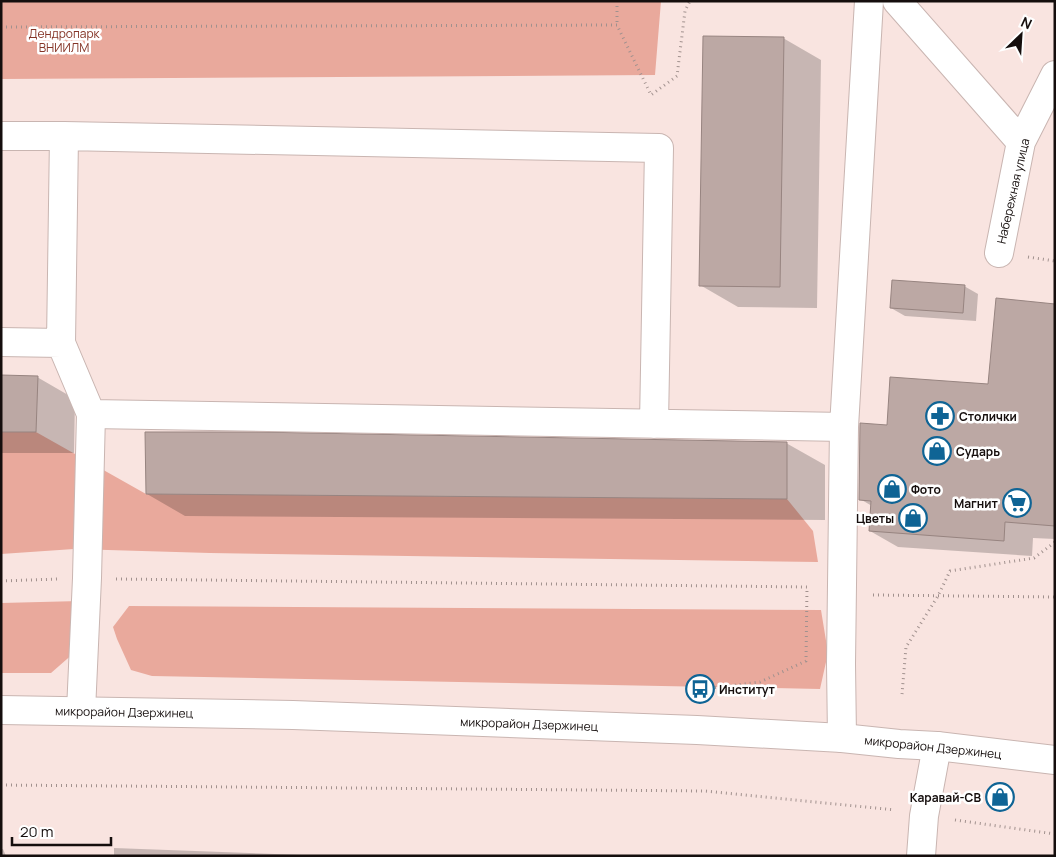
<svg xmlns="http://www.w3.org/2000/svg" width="1056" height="857" font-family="Manrope,sans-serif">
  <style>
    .green { fill: #e9a99c }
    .shadow { fill: #0003 }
    .building { fill: #bca8a4; stroke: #978480 }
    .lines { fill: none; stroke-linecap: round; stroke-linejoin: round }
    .minor-casing { stroke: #c9b5b1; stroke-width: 30 }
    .major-casing { stroke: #c9b5b1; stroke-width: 30 }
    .path { stroke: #a1918e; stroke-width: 3; stroke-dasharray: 1 4; stroke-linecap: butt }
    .minor { stroke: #fff; stroke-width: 28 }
    .major { stroke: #fff; stroke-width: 28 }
    .labels { text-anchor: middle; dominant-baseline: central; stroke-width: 5; stroke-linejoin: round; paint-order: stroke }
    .park-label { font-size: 12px; fill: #853527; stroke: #fff }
    .street-label { font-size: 12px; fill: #150e0d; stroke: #fff }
    .poi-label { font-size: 12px; font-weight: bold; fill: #150e0d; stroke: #fff; text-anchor: start }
  </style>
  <rect width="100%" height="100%" fill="#f9e4e0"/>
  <path class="green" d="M1,1H661L655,75L1,79Z
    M1,432H36L146,494L787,499L813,531L818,562L210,553L74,549L1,554Z
    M80,601L75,652L51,673H1V603Z
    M129,606L821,610L828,653L820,689L152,676L131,670L117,639L113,627Z"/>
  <path class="shadow" d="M783,38L821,60L817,308L738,307L700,285Z
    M964,286L978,294L976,321L905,316L891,308Z
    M1055,305V539L1033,538L1032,556L898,547L870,531L872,506L860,499L888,426L989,385Z
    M1,377H37L75,399L74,453H1Z
    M786,443L825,465V520L185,516L147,494Z
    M114,848L329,856H114Z
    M1,849H3L6,856H1Z"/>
  <path class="building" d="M703,36L784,37L780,287L699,286Z
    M892,280L965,285L963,313L890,308Z
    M996,298L1055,304V526L1005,522L1004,541L869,531L871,501L859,500L860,423L887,425L890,377L988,384Z
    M1,375L38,376L36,432H1Z
    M145,432H257L787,442V499L146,494Z"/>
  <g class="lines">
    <defs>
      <path id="minor" d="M897,1L1021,142
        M1,136H64
        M999,253L1021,142L1055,75
        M1,342L61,343L91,414L87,578L81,711
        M61,343L64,136L659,148L654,424
        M91,414L844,427
        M842,738L841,664L844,427L869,1
        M921,856L924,816L937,746"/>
      <path id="major" d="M1,710L293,715L697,730L842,738L899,744L937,746L1055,760"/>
    </defs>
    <use href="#minor" class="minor-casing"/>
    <use href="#major" class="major-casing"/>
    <path class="path" d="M617,1V25
      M1,27L617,25L651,95L677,76L685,11L690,1
      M1028,257L1055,261
      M116,579L807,587L806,661L760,682L704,689
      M1,581L58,579
      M873,595L1055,597
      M902,694L906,647L938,596L950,571L1034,558L1055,542
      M1,785L705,791L895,810
      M955,820L1055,834"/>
    <use href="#minor" class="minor"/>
    <use href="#major" class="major"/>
  </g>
  <defs>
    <symbol id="pharmacy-ring" viewBox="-11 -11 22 22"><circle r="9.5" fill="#fff" stroke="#0f6495" stroke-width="1.5"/><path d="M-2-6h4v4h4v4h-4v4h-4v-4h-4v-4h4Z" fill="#0f6495"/></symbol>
    <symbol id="shop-ring" viewBox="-11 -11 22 22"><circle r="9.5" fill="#fff" stroke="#0f6495" stroke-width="1.5"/><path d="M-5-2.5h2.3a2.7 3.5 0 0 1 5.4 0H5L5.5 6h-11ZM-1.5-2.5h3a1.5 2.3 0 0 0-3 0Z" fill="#0f6495"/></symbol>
    <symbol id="supermarket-ring" viewBox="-11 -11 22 22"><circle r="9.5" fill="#fff" stroke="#0f6495" stroke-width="1.5"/><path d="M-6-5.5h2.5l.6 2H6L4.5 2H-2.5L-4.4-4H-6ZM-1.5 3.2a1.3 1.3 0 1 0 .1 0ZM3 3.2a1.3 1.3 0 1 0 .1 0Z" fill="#0f6495"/></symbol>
    <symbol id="bus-ring" viewBox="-11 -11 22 22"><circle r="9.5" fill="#fff" stroke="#0f6495" stroke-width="1.5"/><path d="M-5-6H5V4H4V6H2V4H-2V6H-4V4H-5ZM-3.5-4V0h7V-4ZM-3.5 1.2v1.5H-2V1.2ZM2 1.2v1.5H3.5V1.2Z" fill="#0f6495"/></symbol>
  </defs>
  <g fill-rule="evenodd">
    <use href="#pharmacy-ring" x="924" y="400" width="32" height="32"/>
    <use href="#shop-ring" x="921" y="435" width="32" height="32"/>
    <use href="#shop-ring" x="876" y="473" width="32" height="32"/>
    <use href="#supermarket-ring" x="1001" y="487" width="32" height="32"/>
    <use href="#shop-ring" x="897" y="502" width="32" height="32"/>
    <use href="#bus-ring" x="684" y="673" width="32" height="32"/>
    <use href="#shop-ring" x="984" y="781" width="32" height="32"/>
  </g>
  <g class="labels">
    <g class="park-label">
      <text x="64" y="33">Дендропарк<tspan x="64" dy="14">ВНИИЛМ</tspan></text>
    </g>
    <g class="street-label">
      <text transform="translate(1013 191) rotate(-77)">Набережная улица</text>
      <text transform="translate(124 712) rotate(1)">микрорайон Дзержинец</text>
      <text transform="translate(529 724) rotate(2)">микрорайон Дзержинец</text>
      <text transform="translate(933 747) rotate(6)">микрорайон Дзержинец</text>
    </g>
    <g class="poi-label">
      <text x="959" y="416">Столички</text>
      <text x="956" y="451">Сударь</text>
      <text x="911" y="489">Фото</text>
      <text x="998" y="503" text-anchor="end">Магнит</text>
      <text x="894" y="518" text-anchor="end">Цветы</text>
      <text x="719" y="689">Институт</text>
      <text x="981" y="797" text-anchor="end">Каравай-СВ</text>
    </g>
  </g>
  <rect width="1056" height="857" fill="none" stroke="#150e0d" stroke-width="5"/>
  <g transform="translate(1021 35) rotate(25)" stroke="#ffffff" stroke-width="4" paint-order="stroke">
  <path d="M0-4L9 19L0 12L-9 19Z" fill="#150e0d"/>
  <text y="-8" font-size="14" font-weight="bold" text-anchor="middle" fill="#150e0d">N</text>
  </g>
  <path d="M12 837v8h99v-8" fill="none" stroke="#150e0d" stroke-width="2.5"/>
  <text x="20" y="837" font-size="15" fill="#150e0d" stroke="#ffffff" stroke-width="4" paint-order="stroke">20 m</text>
</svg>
